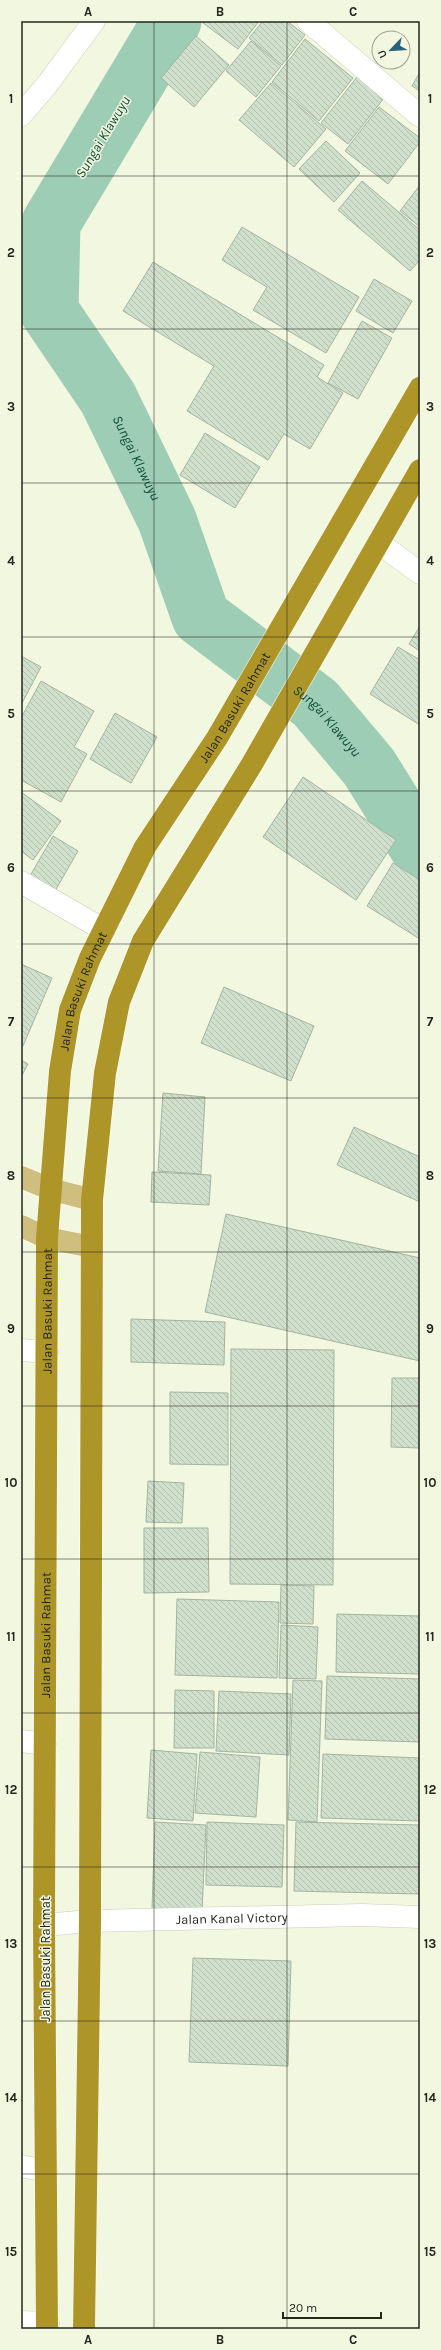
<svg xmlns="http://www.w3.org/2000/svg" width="441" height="2350" font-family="Karla,sans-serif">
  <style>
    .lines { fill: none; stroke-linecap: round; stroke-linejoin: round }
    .river { stroke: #9dcdb4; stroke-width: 59 }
    .building { fill: url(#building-back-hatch); stroke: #a4b4a1 }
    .minor-casing { stroke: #c7cdb6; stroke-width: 23 }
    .major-casing { stroke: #fff; stroke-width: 23 }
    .highway-casing { stroke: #fff; stroke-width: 23 }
    .minor { stroke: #fff; stroke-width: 22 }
    .major { stroke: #cebf7e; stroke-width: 22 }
    .highway { stroke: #ae9528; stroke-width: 22 }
    .grid { fill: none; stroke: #24261e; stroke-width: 1; stroke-opacity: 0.55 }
    .labels { text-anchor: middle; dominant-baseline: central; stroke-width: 3; stroke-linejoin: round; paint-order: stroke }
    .street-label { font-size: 13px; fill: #24261e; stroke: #f2f7e0 }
    .water-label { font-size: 14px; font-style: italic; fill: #114d36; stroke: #f2f7e0 }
    .neatline { fill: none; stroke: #24261e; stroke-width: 1.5 }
    .grid-label { font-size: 13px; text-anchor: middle; font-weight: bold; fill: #24261e }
  </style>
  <defs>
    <pattern id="building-back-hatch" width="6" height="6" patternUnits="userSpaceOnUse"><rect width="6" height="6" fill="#d0e0cd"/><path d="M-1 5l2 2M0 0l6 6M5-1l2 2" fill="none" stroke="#b2c0b0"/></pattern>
  </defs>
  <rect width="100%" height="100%" fill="#f2f7e0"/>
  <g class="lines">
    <path class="river" id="s1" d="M172,21L51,223L49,311L108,398L167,520L201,617L315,703L369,767L420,849"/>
  </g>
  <path class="building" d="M205,21H259L238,49L203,23Z
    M263,21H287L305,35L282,65L249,38Z
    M196,36L229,65L194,107L161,78Z
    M305,39L353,78L319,121L272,82Z
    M251,41L281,66L256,97L226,71Z
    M420,72V91L412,86Z
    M357,77L384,98L348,144L321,123Z
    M271,83L326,129L294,167L239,120Z
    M379,107L420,138V142L388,184L345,151Z
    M326,141L360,173L334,202L299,169Z
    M362,181L420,230V260L410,271L338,210Z
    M420,185V227L400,211Z
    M242,227L359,297L326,353L253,310L267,287L222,260Z
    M153,262L324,365L317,377L343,393L310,449L284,434L268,460L187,411L214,366L123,311Z
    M374,279L412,301L393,333L356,311Z
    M362,321L392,338L358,399L328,383Z
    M205,433L260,467L235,508L180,475Z
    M420,626V651L409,644Z
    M398,647L420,660V725L370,694Z
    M21,656L41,667L21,705Z
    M41,681L94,711L74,747L87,754L61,802L21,780V718Z
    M115,713L157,737L131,783L90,759Z
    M303,777L396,840L356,900L263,837Z
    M21,792L61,821L33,860L21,851Z
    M53,836L78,851L55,891L30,876Z
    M393,863L420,880V939L367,906Z
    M21,964L52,978L23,1046L21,1045Z
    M224,987L314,1026L291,1081L201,1043Z
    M21,1060L28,1064L21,1077Z
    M163,1093L205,1097L201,1174L158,1171Z
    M354,1127L420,1157V1202L337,1165Z
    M152,1172L211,1175L209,1205L151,1202Z
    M226,1214L420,1258V1361L205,1312Z
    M131,1319L225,1322L224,1365L131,1362Z
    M231,1349L334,1350L333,1585L230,1584Z
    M392,1378H420V1448L391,1447Z
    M170,1392L228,1393V1465L170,1464Z
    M148,1481L184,1483L182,1523L146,1522Z
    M144,1528H208L209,1592L144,1593Z
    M281,1585L314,1586L313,1624L280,1623Z
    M177,1599L279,1602L277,1678L175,1675Z
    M337,1614L420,1616V1674L336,1672Z
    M281,1625L318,1627L316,1679L279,1678Z
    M327,1676L420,1679V1742L325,1739Z
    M293,1680L322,1681L317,1822L288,1820Z
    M175,1690L214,1691V1748H174Z
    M219,1691L291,1694L289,1755L216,1751Z
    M151,1750L197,1754L193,1821L147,1818Z
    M200,1752L260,1757L256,1817L195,1813Z
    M323,1754L420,1758V1821L321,1818Z
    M155,1822L206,1825L202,1912L152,1909Z
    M207,1822L284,1825L282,1887L206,1885Z
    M296,1822L420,1825V1894L294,1891Z
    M193,1958L291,1961L288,2066L189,2062Z"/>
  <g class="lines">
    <defs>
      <g id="minor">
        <path d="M308,21L420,116"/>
        <path d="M21,115L46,86L94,21"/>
        <path d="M379,543L420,573"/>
        <path d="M21,882L104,930"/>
        <path d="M21,1350L47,1352"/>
        <path d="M21,1741L45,1744"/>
        <path id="s2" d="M44,1925L90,1921L362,1915L420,1917"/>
        <path d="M21,2166L46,2171"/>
        <path d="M21,2322L48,2323"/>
      </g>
      <path id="major" d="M21,1177L50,1189L92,1200
        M21,1226L47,1238L92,1247"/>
      <g id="highway">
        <path id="s3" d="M47,2329L44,1925L47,1238L60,1071L70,1010L90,958L145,847L217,738L420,388"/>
        <path d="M84,2329L90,1921L92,1200L105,1073L119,1002L143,941L252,764L420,470"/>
      </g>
    </defs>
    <use href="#minor" class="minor-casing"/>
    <use href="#major" class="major-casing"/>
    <use href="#highway" class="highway-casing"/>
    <use href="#minor" class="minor"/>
    <use href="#major" class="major"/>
    <use href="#highway" class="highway"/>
  </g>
  <path class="grid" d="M154,21V2329M287,21V2329M21,176H420M21,329H420M21,483H420M21,637H420M21,791H420M21,944H420M21,1098H420M21,1252H420M21,1406H420M21,1559H420M21,1713H420M21,1867H420M21,2021H420M21,2174H420"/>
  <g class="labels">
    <g class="street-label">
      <text stroke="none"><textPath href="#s3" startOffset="1666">Jalan Basuki Rahmat</textPath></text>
      <text stroke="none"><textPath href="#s3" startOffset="1342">Jalan Basuki Rahmat</textPath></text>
      <text stroke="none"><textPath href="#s3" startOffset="1018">Jalan Basuki Rahmat</textPath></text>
      <text stroke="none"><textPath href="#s3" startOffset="694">Jalan Basuki Rahmat</textPath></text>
      <text stroke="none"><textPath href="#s2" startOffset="188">Jalan Kanal Victory</textPath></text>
      <text transform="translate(45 1959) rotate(-90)">Jalan Basuki Rahmat</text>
    </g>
    <g class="water-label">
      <text transform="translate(103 137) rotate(-59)">Sungai Klawuyu</text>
      <text stroke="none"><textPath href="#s1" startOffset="495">Sungai Klawuyu</textPath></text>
      <text stroke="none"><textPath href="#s1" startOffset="831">Sungai Klawuyu</textPath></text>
    </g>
  </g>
  <rect width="441" height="2350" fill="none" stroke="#f2f7e0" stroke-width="44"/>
  <g transform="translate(391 50) rotate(245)"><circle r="19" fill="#f2f7e0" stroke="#a0a392"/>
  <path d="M0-3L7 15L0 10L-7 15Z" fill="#27617a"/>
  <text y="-6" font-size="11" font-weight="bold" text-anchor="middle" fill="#24261e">U</text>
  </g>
  <path d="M283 2312v6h98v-6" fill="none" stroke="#24261e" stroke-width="2"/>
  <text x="289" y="2312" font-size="12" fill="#24261e" stroke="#f2f7e0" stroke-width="3" paint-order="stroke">20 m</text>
  <rect x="22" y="22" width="397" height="2306" class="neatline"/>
  <g class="grid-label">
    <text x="88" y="16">A</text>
    <text x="220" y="16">B</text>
    <text x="353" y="16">C</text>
    <text x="11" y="103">1</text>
    <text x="430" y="103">1</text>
    <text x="11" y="257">2</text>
    <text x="430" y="257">2</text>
    <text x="11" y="411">3</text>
    <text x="430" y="411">3</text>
    <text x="11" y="565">4</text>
    <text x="430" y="565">4</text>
    <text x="11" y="718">5</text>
    <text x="430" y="718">5</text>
    <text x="11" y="872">6</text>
    <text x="430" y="872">6</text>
    <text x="11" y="1026">7</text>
    <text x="430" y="1026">7</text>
    <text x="11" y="1180">8</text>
    <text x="430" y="1180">8</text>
    <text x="11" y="1333">9</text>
    <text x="430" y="1333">9</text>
    <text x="11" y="1487">10</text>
    <text x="430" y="1487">10</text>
    <text x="11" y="1641">11</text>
    <text x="430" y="1641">11</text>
    <text x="11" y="1794">12</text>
    <text x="430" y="1794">12</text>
    <text x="11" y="1948">13</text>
    <text x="430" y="1948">13</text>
    <text x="11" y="2102">14</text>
    <text x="430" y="2102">14</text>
    <text x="11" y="2256">15</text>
    <text x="430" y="2256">15</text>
    <text x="88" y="2344">A</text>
    <text x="220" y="2344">B</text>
    <text x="353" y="2344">C</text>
  </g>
</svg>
